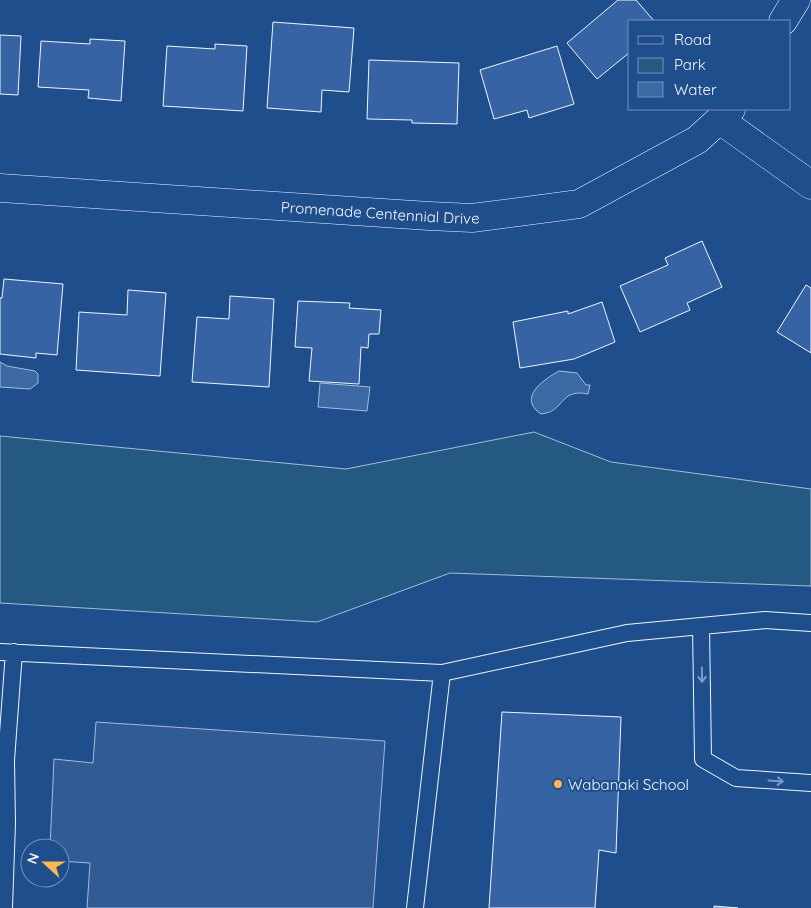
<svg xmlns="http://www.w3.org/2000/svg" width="811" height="908" font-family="Quicksand,sans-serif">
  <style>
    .green { fill: #245a82; stroke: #a8bbd7 }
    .parking { fill: #305b95; stroke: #a8bbd7 }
    .water { fill: #3b69a3; stroke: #a8bbd7 }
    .building { fill: #3563a3; stroke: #f2f6ff }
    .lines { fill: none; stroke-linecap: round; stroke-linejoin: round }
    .lane-casing { stroke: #f2f6ff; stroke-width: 18 }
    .street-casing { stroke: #f2f6ff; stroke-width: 29 }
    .lane { stroke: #1f4e8c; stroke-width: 16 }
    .street { stroke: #1f4e8c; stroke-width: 28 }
    .oneway { stroke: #7e9ac0 }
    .poi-dot { fill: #ffb74d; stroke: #1f4e8c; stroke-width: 2 }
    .labels { text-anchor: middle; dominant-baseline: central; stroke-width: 4; stroke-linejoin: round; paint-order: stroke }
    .street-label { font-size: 15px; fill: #f2f6ff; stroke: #1f4e8c }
    .poi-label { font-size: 15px; fill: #f2f6ff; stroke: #1f4e8c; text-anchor: start }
  </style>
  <rect width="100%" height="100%" fill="#1f4e8c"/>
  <path class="green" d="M534,432L611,462L811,489V586L450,573L317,622L0,603V436L346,469Z"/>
  <path class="parking" d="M96,722L385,741L373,908H87L90,863L60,861V848H50L54,759L93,763Z"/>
  <path class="water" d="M0,362L7,366L35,371L38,374V383L30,389L0,387Z
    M559,371L577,373L586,385H590L588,394C559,388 565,412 541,414C517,398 543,380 559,371Z
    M320,383L370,387L367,411L318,407Z"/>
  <path class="building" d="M618,0H636L654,21H630V52L597,79L567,43Z
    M273,22L354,28L349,92L322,90L321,112L267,108Z
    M0,35L21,36L18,95L0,94Z
    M90,39L125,41L121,101L88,98L89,90L38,87L41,41L90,44Z
    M215,44L247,46L243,111L163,106L167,46L215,49Z
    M557,46L574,104L529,118L527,110L494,119L480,70Z
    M369,60L459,63L457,124L412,123V120L367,119Z
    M702,241L722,287L687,303L690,310L640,332L620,286L668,265L665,258Z
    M4,279L63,284L57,355L36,353V358L0,354V298H2Z
    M806,285L811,288V353L777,332Z
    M128,290L166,293L160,376L76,370L79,312L127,315Z
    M230,296L274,299L269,387L192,382L197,317L229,319Z
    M298,301L350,303L349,308L381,310L379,334H369L368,348L361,347L359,384L309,381L312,348L295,347Z
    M602,302L615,342L574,359L520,368L513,322L568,311V314Z
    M502,712L621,717L616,853L599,850L595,908H489Z
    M714,906L738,908H714Z"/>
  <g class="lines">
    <defs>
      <path id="lane" d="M701,626L703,759L736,778L811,783
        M0,652L442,673L627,633L765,620L811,623
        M4,908L7,823L6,760L14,652
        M415,908L442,673"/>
      <g id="street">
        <path d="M783,21L796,0"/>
        <path d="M720,120L811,185"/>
        <path id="s1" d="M0,188L429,216L472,218L579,204L697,140L731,109"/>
      </g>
    </defs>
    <use href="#lane" class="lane-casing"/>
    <use href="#street" class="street-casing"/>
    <use href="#lane" class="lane"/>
    <use href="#street" class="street"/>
  </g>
  <defs><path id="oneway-shaft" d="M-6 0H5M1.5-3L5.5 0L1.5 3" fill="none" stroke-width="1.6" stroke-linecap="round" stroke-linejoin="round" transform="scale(1.25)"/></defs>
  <g class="oneway">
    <use href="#oneway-shaft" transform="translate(702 675) rotate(89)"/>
    <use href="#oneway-shaft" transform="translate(776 781) rotate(4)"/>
  </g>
  <circle class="poi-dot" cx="558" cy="784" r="5"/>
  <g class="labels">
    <g class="street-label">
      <text stroke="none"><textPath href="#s1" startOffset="381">Promenade Centennial Drive</textPath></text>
    </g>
    <g class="poi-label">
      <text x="568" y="784">Wabanaki School</text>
    </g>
  </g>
  <rect x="628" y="20" width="162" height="90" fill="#1f4e8c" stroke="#7391ba"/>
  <rect x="638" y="36" width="25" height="8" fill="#1f4e8c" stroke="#7391ba"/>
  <text x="674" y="45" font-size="15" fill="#f2f6ff">Road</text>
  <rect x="638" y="58" width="25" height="15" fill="#245a82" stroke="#7391ba"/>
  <text x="674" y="70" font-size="15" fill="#f2f6ff">Park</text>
  <rect x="638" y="82" width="25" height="15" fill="#3b69a3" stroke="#7391ba"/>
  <text x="674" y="95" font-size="15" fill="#f2f6ff">Water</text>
  <g transform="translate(45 863) rotate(291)"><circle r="24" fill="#1f4e8c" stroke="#7391ba"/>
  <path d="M0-4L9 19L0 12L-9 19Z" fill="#ffb74d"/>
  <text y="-8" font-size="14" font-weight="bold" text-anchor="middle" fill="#f2f6ff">N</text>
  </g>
</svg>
